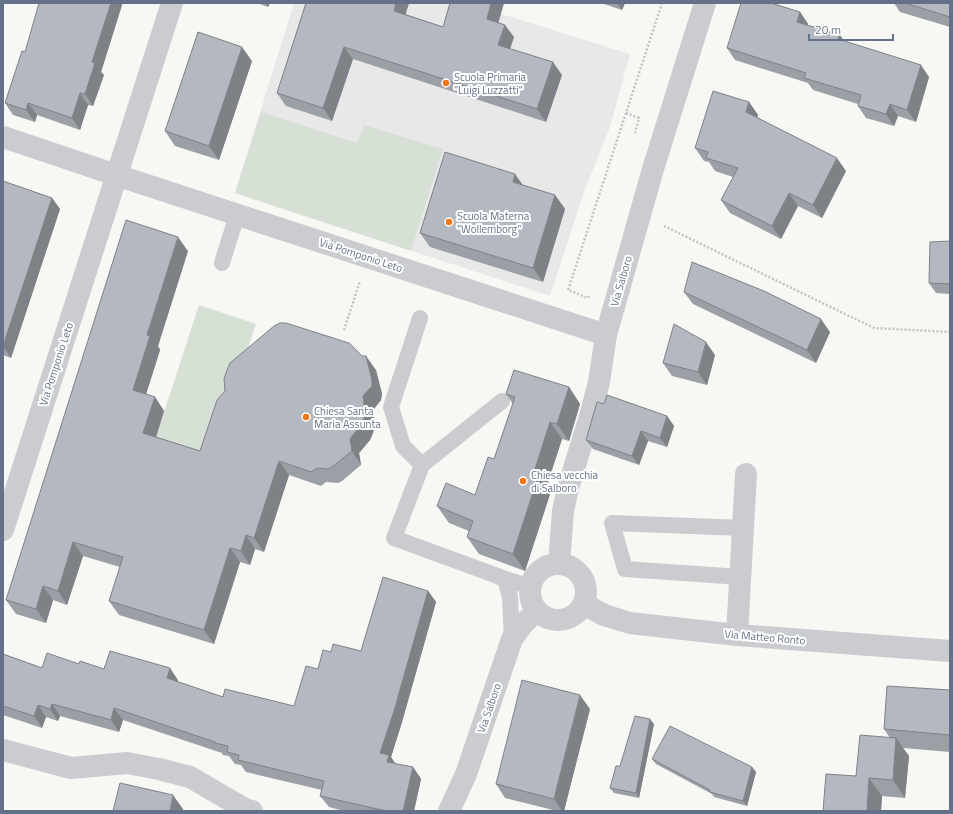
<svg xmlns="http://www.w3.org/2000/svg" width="953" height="814" font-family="'Titillium Web',sans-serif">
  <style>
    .built { fill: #e8e8e8 }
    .green { fill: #d7e0d5 }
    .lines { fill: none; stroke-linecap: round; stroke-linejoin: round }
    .path { stroke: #c0c2c5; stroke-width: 2.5; stroke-dasharray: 2 2; stroke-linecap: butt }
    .service { stroke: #caccd0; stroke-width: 16 }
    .minor { stroke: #caccd0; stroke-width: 22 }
    .tertiary { stroke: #caccd0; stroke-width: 22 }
    .wall { fill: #9b9fa6 }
    .shaded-wall { fill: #7e8287 }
    .building { fill: #b4b9c1; stroke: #7e8287 }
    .poi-dot { fill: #f0771c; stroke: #fff; stroke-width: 1.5 }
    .labels { text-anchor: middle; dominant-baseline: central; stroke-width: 4; stroke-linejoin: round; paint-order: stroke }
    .poi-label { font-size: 11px; fill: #647188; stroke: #fff; text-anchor: start }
    .street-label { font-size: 11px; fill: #647188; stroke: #fff }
  </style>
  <rect width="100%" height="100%" fill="#f7f8f4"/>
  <path class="built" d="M294,3H466L630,54L610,127L584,192L550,296L235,193Z"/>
  <path class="green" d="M261,112L357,143L364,125L443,149L411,251L235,193Z
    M199,305L256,324L210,465L153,446Z"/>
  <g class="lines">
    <path class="path" d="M626,113L639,118L635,133
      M664,226L874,328L950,332
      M589,296L588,298L568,290L662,3
      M344,330L360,281"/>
    <path class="service" d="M222,263L237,215
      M420,318L391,407L403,446L422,465L394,538L495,575L505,579L531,587
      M422,465L502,401
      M741,577L625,569L612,523L743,528
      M505,579L510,597L512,639"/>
    <path class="minor" d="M3,137L116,175L606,335
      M3,530L172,3
      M584,604L604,615L630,623L737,635L950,651
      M737,635L746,474
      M3,750L71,768L127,763L159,769L190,777L245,809L252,811"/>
    <path class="tertiary" d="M530 592a28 28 0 1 1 56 0a28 28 0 1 1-56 0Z
      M559,564L563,511L568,488L591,413L599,382L606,335L653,169L705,3
      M449,811L466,774L512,639L523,624L537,611"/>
  </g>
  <path class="wall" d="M257,3H270L268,7Z
    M306,3H409L405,14L443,27L450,3H504L498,23L514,37L510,49L562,75L546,122L353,59L332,121L286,106L277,93Z
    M601,3H625L622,10Z
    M894,3H950V27L900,12Z
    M122,5L101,72L104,75L93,106L88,105L80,130L37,115L35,122L13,115L5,103L25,52Z
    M800,12L808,24V25L840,35L844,41L929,77L916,122L898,116L894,126L866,118L858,106V104L813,90L808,83L735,60L727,48Z
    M252,61L219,160L175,146L165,131Z
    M749,102L758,115L757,117L846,171L822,218L798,206L781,239L730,213L721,200L733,177L715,171L709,162L704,161L695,148Z
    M3,181L52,198L60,209L11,358L3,355Z
    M522,185L555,195L565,209L543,282L430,247L420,233Z
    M950,241V294L936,293L929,283Z
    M188,251L158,346L160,350L146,394L155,397L164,411L156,437L200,451L376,370L382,394L381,400L373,410L375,425L373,433L370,440L359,453L361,465L342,481L338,483L326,482L321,486L289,475L264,552L255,549L250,565L240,562L214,644L119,615L109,601L120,567L83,556L67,605L53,600L46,623L16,614L6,600Z
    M684,292L830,332L816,363L693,304Z
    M715,355L707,385L672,376L663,363Z
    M569,387L580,404L569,441L562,439L548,482L552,488L525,571L479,554L467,537L469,531L449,523L437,506L475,495L494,459L513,404L506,394Z
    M604,404L667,416L674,426L667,447L648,441L639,465L593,449L586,440Z
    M428,591L436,602L402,722L391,757L395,764L413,767L421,779L414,811H344L329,807L320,796L322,790L246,772L241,765L235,764L229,756L223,755L222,753L123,720L119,732L60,716L58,721L46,717L42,728L3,715V654L42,668L79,664L104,669L178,680V682L223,697L294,706L318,669L331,652L361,651Z
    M950,690V752L903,748L909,756L905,798L882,796L881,811H823L856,776L890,738L884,729Z
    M590,709L564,811H557L505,798L496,784Z
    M654,724L639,798L614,793L610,788Z
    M652,759L752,767L756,772L747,806L714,797L712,794L656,764Z"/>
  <path class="shaded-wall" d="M111,3H121L122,5L101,72L104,75L93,106L85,94L92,62Z
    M266,3H270L268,7Z
    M396,3H409L403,23L394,11Z
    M491,3H504L496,31L487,19Z
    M617,3H625L622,10Z
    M800,12L808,24L805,34L797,22Z
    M505,25L514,37L507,57L498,45Z
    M840,35L848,47L838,39Z
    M242,47L252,61L219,160L209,146Z
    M344,47L353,59L332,121L323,108Z
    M553,62L562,75L546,122L537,109Z
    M921,65L929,77L916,122L907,110Z
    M80,93L88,105L80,130L72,118Z
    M749,102L758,115L755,124L746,112Z
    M28,103L37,115L35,122L26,110Z
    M890,104L898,116L894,126L886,114Z
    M837,158L846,171L822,218L813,205Z
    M515,174L525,188L513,182Z
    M789,193L798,206L781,239L772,226Z
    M555,195L565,209L543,282L533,268Z
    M52,198L60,209L11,358L3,346Z
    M178,237L188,251L158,346L160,350L143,404L133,390L147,335Z
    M821,319L830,332L816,363L807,350Z
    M706,342L715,355L707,385L698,372Z
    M366,356L376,370L382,394L381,400L373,410L375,425L373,433L370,440L359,453L361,465L352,451L350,439L363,396Z
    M569,387L580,404L569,441L557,424Z
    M155,397L164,411L153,447L143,433Z
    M667,416L674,426L667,447L660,438Z
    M550,422L562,439L548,482L552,488L525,571L513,554L535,469Z
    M641,431L648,441L639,465L632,456Z
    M279,461L289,475L264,552L254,538Z
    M246,535L255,549L250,565L241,551Z
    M73,542L83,556L67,605L58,591Z
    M230,548L240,562L214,644L204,630Z
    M43,586L53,600L46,623L36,609Z
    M428,591L436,602L402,722L391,757L397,766L395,774L380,753Z
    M170,668L178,680L175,690L167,678Z
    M580,695L590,709L564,811H562L554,799Z
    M52,704L60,716L58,721L50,709Z
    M38,705L46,717L42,728L34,716Z
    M114,708L123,720L119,732L111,720Z
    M650,719L654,724L639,798L636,793Z
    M896,738L909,756L905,798L893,780Z
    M413,767L421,779L414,811H403Z
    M752,767L756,772L747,806L743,801Z
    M869,778L882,796L881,811H867Z
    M173,795L183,809V811H170Z"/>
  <path class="building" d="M39,3H111L92,62L95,63L85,94L80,93L72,118L28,103L26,110L5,103L22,51L25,52Z
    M306,3H396L394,11L443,27L450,3H491L487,19L505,25L498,45L553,62L537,109L344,47L323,108L277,93Z
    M741,3H771L800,12L797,22L840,35L838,39L921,65L907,110L890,104L886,114L858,106L861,95L804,78L806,73L727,48Z
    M905,3H950V17Z
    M198,32L242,47L209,146L165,131Z
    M713,91L749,102L746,112L837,158L813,205L789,193L772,226L721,200L738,168L706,158L708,152L695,148Z
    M445,152L515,174L513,182L555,195L533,268L420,233Z
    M3,181L52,198L3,346Z
    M126,220L178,237L147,335L150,336L133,390L155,397L143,433L200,451L217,400L225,391L224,379L227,370L230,363L274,326L280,323H286L349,343L362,356H366L372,380V386L363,396L365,411L364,419L360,426L350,439L352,451L332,467L328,469L317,468L311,472L279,461L254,538L246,535L241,551L230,548L204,630L109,601L123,557L73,542L58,591L43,586L36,609L6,600Z
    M950,241V284L929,283L930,242Z
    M692,262L764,291L821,319L807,350L684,292Z
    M674,324L706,342L698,372L663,363Z
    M514,370L569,387L557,424L550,422L535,469L540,471L513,554L467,537L473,521L437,506L446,483L475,495L488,457L494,459L515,397L506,394Z
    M607,395L667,416L660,438L641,431L632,456L586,440L597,402L604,404Z
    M383,577L428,591L394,711L380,753L389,755L387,762L413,767L403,811H386L320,796L324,781L238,760L239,755L227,752L228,746L215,743V742L114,708L111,720L52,704L50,709L38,705L34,716L3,706V654L42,668L47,653L79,664L80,661L104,669L110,651L170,668L167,678L223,697L225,689L294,706L306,666L318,669L323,650L331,652L333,644L361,651Z
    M522,680L580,695L554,799L496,784Z
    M887,686L950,690V735L884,729Z
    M635,716L650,719L636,793L610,788L616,766H620Z
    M670,726L752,767L743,801L710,792V790L652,759Z
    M860,735L896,738L893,780L869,778L867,811H823L826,774L856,776Z
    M120,783L173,795L170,811H113Z"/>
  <g class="poi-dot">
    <circle cx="446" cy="83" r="4"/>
    <circle cx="449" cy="222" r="4"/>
    <circle cx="306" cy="417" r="4"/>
    <circle cx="523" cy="481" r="4"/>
  </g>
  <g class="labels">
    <g class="poi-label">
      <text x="454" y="77">Scuola Primaria<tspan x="454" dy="13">"Luigi Luzzatti"</tspan></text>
      <text x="457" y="216">Scuola Materna<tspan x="457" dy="13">"Wollemborg"</tspan></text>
      <text x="314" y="411">Chiesa Santa<tspan x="314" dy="13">Maria Assunta</tspan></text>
      <text x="531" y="475">Chiesa vecchia<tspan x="531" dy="13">di Salboro</tspan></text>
    </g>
    <g class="street-label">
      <text transform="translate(361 255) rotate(18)">Via Pomponio Leto</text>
      <text transform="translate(621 281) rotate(-74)">Via Salboro</text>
      <text transform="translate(56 364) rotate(-72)">Via Pomponio Leto</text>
      <text transform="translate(765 637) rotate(5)">Via Matteo Ronto</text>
      <text transform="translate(489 708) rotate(-71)">Via Salboro</text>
    </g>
  </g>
  <rect width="953" height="814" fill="none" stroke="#647188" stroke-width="8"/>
  <path d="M809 34v6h84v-6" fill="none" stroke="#647188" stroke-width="2"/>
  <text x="815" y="34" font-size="12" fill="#647188" stroke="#ffffff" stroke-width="3" paint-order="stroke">20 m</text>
</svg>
